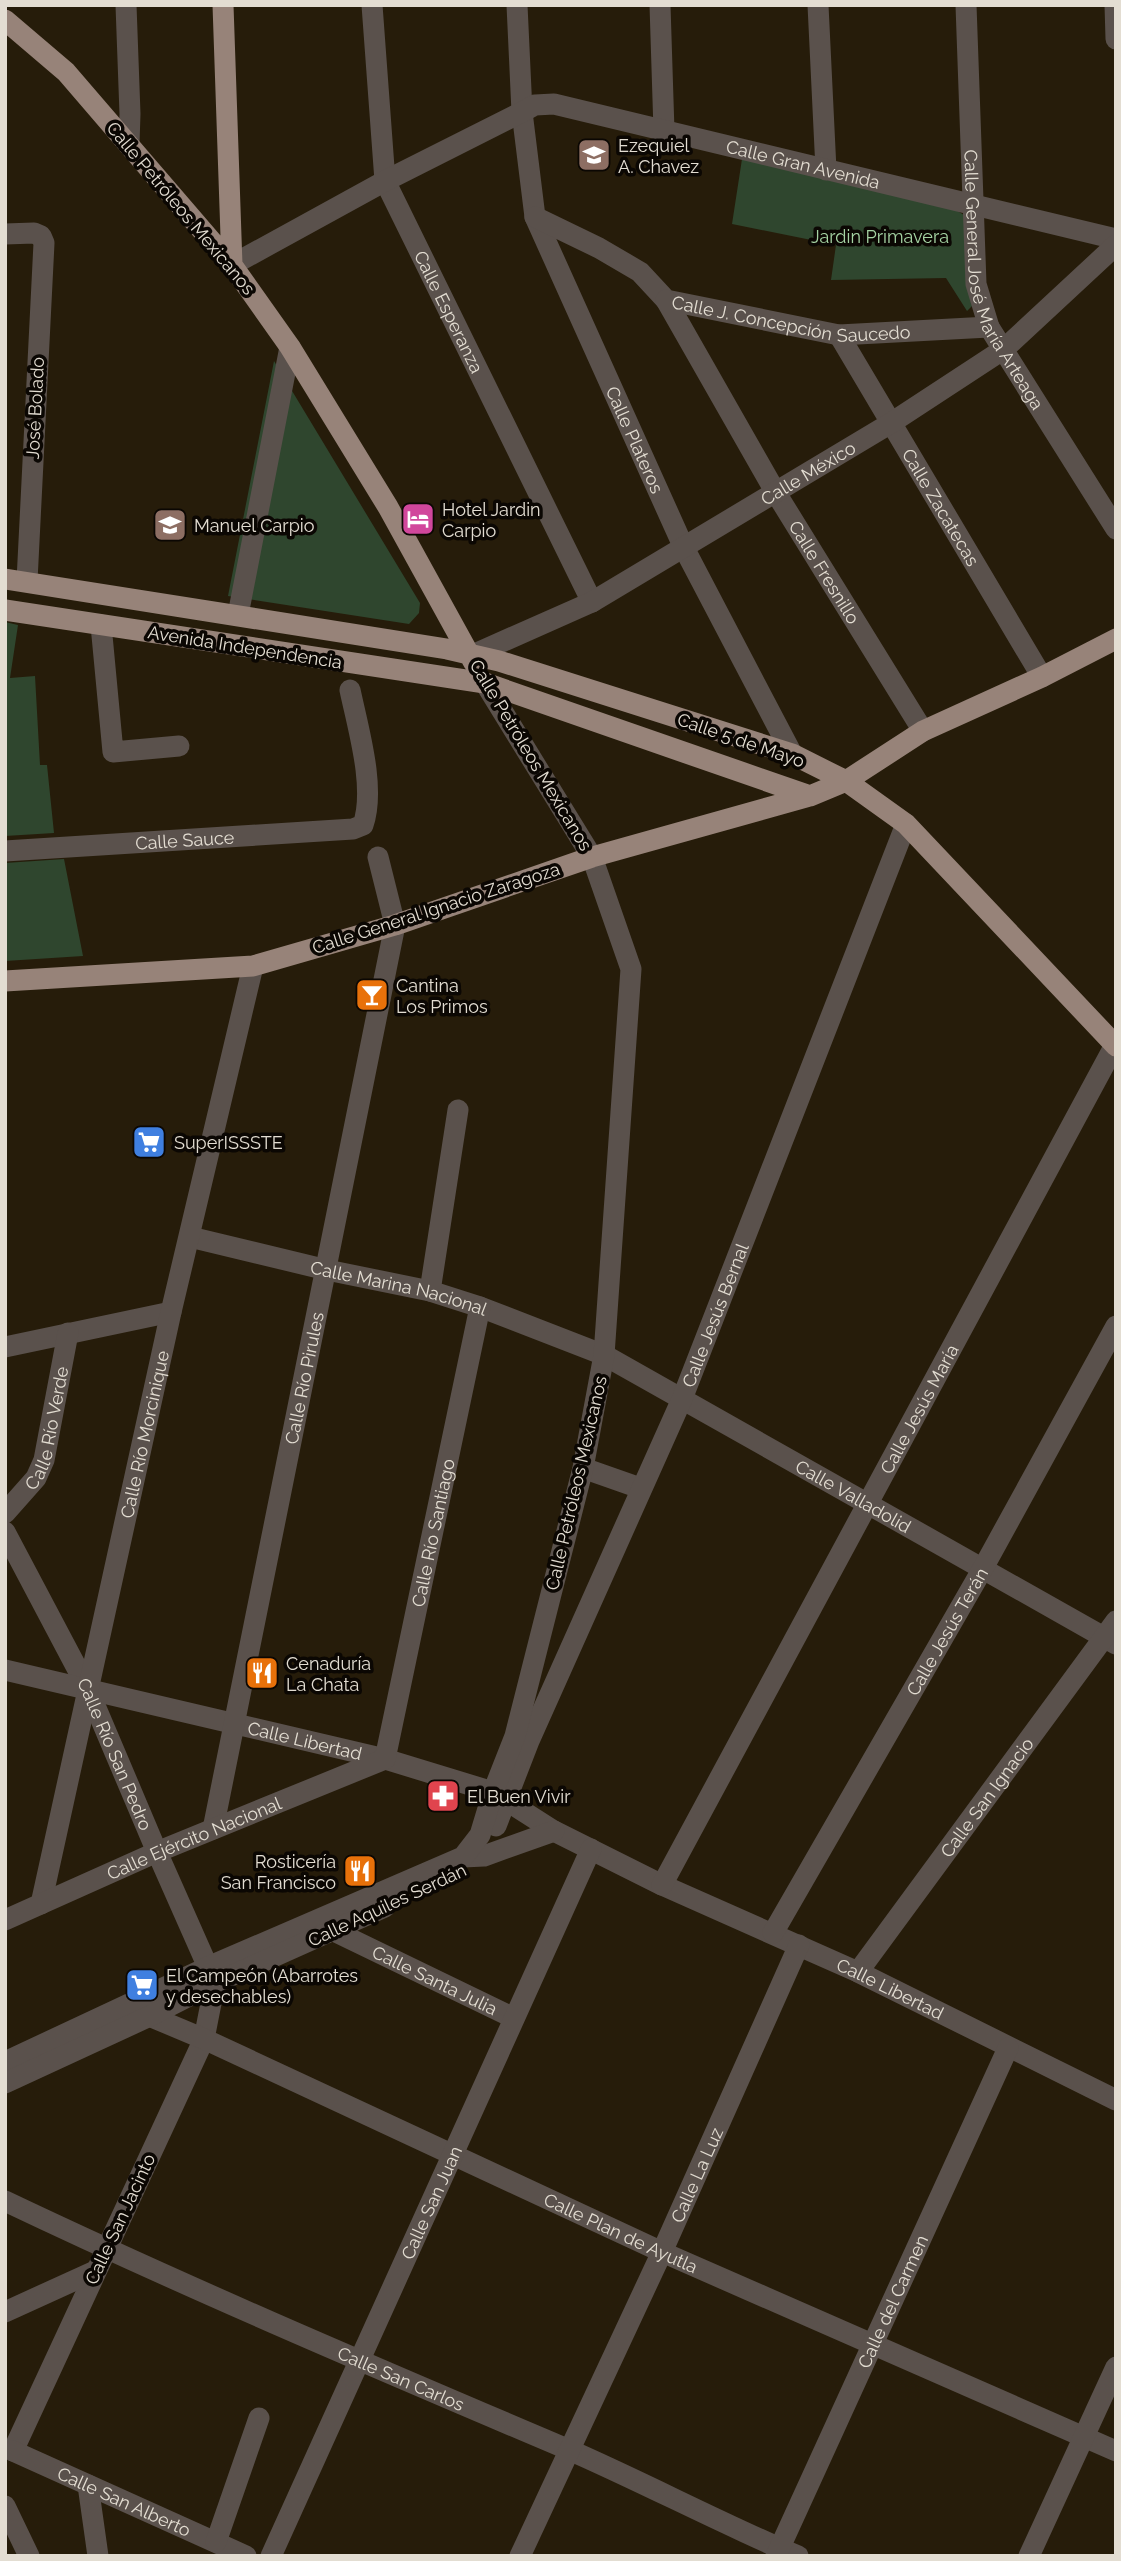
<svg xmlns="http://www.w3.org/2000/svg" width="1121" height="2561" font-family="Raleway,sans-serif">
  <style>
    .green { fill: #2f462e }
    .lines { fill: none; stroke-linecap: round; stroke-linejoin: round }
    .minor { stroke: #5a514c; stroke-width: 21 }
    .major { stroke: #978379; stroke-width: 21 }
    .labels { text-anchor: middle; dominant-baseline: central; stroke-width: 7; stroke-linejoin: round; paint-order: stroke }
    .poi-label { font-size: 18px; fill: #e3ddd2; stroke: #0b0703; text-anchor: start }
    .street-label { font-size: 18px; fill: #e3ddd2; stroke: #0b0703 }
    .park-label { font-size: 18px; fill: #a6d4a4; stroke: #0b0703 }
  </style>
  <rect width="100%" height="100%" fill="#261c0a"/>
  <path class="green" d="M742,159L954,209L964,215L974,304L967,311L946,278L831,280L836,245L732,224Z
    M274,361L420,603L419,613L409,624L228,596Z
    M5,622L18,625L10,678L35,676L40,765H47L54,833L5,836Z
    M64,859L83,956L5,961V863Z"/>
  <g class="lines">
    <g class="minor">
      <path d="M126,5L130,114L129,144"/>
      <path id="s1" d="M372,5L385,181L592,602"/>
      <path id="s2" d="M517,5L522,112L535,217L684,548L792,754"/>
      <path d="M660,5L664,131"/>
      <path d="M818,5L826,170"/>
      <path id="s3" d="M966,5L976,284L989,327L1116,529"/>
      <path d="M1115,5L1116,39"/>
      <path id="s4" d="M535,217L599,248L640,272L666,300L839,335L989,327"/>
      <path d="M5,234L34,233L41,236L44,243L27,581"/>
      <path id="s5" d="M232,265L385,181L522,112L535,105L554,104L1116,239"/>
      <path id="s6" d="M666,300L776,493L923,731"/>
      <path id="s7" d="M839,335L1042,677"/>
      <path d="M238,615L290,347"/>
      <path d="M101,625L113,752L179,746"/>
      <path id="s8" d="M470,656L592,602L891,423L1004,349L1116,245"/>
      <path id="s9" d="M5,851L353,829L363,825C376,788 358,728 350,690"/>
      <path id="s10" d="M190,1237L327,1270L430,1291L480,1307L604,1355L1116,1644"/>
      <path d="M430,1291L458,1110"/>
      <path d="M5,1347L171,1312"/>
      <path d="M583,1468L640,1488"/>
      <path id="s11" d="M5,1513L36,1478L44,1460L68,1333"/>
      <path id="s12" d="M5,1532L88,1689L157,1852L215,1983L204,2039L13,2451"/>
      <path id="s13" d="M5,1670L385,1759L493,1792L554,1831L662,1885L858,1972L1116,2100"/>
      <path id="s14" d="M496,1826L529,1741L682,1399L906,824"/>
      <path id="s15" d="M213,1829L395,925L378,857"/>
      <path d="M463,1857L484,1856L554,1831"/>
      <path id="s16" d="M662,1885L1115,1045"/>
      <path id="s17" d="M41,1904L171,1312L253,966"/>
      <path id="s18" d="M5,1920L157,1852L385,1759L480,1307"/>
      <path id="s19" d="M330,1922L334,1931L514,2018"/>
      <path id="s20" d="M773,1933L982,1570L1116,1326"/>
      <path id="s21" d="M858,1972L1116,1621"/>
      <path id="s22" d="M142,2013L204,2039L662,2252L1116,2451"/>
      <path d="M5,2062L208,1967L463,1857L480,1835L493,1792L515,1736L583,1468L604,1355L631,969L592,857L485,683"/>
      <path d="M5,2083L150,2016L215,1983L385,1907"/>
      <path id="s23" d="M5,2201C190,2289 379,2369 567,2449C645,2483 720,2523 798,2556"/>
      <path d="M5,2312L95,2271"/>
      <path id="s24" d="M13,2451L246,2556"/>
      <path d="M88,2485L98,2556"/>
      <path d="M5,2506L29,2556"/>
      <path d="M216,2542L259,2418"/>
      <path id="s25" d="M271,2556L591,1849"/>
      <path id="s26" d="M520,2556L662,2252L799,1945"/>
      <path id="s27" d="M776,2556L1008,2048"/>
      <path d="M1029,2556L1116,2367"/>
    </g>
    <path class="major" d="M223,5L232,265
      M5,20L66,72L232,265L290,347L388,507L474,663
      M5,579L447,649L499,661L792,754L846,781L906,824L1116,1046
      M5,610L485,683L810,796
      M5,981L253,966L395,925L592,857L810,796L846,781L923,731L1042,677L1116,639"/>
  </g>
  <defs>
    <symbol id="school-square" viewBox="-11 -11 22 22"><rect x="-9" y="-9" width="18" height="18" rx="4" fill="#8d6e63" stroke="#0b0703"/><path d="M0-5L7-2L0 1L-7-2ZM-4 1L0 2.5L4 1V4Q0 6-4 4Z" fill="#fff"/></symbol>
    <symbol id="hotel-square" viewBox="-11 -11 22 22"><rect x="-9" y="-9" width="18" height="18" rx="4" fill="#d1479c" stroke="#0b0703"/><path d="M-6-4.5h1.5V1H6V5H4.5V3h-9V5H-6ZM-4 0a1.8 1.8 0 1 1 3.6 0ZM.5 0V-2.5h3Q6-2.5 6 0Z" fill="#fff"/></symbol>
    <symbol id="bar-square" viewBox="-11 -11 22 22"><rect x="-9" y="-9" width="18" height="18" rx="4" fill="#e8710a" stroke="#0b0703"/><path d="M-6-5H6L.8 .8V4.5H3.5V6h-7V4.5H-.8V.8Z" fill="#fff"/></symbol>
    <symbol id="supermarket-square" viewBox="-11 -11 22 22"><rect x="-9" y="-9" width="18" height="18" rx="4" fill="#3f7fe0" stroke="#0b0703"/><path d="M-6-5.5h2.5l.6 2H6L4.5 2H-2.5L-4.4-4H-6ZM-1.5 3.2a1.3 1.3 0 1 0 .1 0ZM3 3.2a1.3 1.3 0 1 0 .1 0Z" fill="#fff"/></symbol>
    <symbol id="restaurant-square" viewBox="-11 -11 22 22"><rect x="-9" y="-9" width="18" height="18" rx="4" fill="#e8710a" stroke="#0b0703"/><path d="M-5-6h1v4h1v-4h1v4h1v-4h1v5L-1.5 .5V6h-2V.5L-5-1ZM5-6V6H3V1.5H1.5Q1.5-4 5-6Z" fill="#fff"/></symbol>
    <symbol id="pharmacy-square" viewBox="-11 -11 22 22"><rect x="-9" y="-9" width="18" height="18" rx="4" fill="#e0444e" stroke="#0b0703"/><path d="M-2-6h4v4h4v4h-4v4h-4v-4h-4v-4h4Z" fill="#fff"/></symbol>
  </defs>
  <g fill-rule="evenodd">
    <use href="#school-square" x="575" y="136" width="38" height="38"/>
    <use href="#hotel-square" x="399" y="500" width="38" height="38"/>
    <use href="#school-square" x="151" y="506" width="38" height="38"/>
    <use href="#bar-square" x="353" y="976" width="38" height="38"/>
    <use href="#supermarket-square" x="130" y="1123" width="38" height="38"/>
    <use href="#restaurant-square" x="243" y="1654" width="38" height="38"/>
    <use href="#pharmacy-square" x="424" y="1777" width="38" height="38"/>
    <use href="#restaurant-square" x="341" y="1852" width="38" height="38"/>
    <use href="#supermarket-square" x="123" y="1966" width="38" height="38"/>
  </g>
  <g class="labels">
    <g class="poi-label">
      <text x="618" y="145">Ezequiel<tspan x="618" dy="21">A. Chavez</tspan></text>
      <text x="442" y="509">Hotel Jardin<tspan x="442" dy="21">Carpio</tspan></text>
      <text x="194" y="525">Manuel Carpio</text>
      <text x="396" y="985">Cantina<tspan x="396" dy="21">Los Primos</tspan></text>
      <text x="174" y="1142">SuperISSSTE</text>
      <text x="286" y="1663">Cenaduría<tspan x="286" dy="21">La Chata</tspan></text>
      <text x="467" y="1796">El Buen Vivir</text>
      <text x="336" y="1861" text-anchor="end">Rosticería<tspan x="336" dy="21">San Francisco</tspan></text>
      <text x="166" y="1975">El Campeón (Abarrotes<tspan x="166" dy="21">y desechables)</tspan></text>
    </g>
    <g class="street-label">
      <text stroke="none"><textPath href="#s5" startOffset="618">Calle Gran Avenida</textPath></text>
      <text transform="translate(181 208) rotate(50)">Calle Petróleos Mexicanos</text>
      <text stroke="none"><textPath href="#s3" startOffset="282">Calle General José María Arteaga</textPath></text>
      <text stroke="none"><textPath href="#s1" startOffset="322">Calle Esperanza</textPath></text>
      <text stroke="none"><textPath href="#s4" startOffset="284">Calle J. Concepción Saucedo</textPath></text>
      <text transform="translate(35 408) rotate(-87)">José Bolado</text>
      <text stroke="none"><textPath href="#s2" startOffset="457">Calle Plateros</textPath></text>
      <text stroke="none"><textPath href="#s8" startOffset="385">Calle México</textPath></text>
      <text stroke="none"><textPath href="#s7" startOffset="200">Calle Zacatecas</textPath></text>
      <text stroke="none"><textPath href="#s6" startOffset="315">Calle Fresnillo</textPath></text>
      <text transform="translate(245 647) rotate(9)">Avenida Independencia</text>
      <text transform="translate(741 740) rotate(19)">Calle 5 de Mayo</text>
      <text transform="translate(531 755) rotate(59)">Calle Petróleos Mexicanos</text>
      <text stroke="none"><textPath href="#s9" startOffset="180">Calle Sauce</textPath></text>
      <text transform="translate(436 908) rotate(-18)">Calle General Ignacio Zaragoza</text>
      <text stroke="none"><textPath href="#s10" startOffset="215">Calle Marina Nacional</textPath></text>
      <text stroke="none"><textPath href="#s14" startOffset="556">Calle Jesús Bernal</textPath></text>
      <text stroke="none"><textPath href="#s15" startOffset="460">Calle Río Pirules</textPath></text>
      <text stroke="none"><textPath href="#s16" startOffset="541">Calle Jesús María</textPath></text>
      <text stroke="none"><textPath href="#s11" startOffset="98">Calle Río Verde</textPath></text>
      <text stroke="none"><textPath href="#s17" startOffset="481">Calle Río Morcinique</textPath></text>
      <text transform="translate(576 1483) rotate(-77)">Calle Petróleos Mexicanos</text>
      <text stroke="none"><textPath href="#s10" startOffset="718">Calle Valladolid</textPath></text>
      <text stroke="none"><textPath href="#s18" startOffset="644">Calle Río Santiago</textPath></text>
      <text stroke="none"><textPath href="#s20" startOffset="348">Calle Jesús Terán</textPath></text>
      <text stroke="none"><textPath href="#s13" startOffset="308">Calle Libertad</textPath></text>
      <text stroke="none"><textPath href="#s12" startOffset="248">Calle Río San Pedro</textPath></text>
      <text stroke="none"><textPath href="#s21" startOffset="217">Calle San Ignacio</textPath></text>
      <text stroke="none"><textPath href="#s18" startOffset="206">Calle Ejército Nacional</textPath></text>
      <text transform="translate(387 1905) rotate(-25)">Calle Aquiles Serdán</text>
      <text stroke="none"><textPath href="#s19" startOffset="122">Calle Santa Julia</textPath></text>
      <text stroke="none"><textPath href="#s13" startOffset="947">Calle Libertad</textPath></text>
      <text stroke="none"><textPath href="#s26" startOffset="420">Calle La Luz</textPath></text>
      <text stroke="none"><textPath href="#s25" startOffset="388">Calle San Juan</textPath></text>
      <text transform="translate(120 2219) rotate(-65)">Calle San Jacinto</text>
      <text stroke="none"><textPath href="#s22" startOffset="527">Calle Plan de Ayutla</textPath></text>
      <text stroke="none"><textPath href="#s27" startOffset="280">Calle del Carmen</textPath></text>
      <text stroke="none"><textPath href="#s23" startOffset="434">Calle San Carlos</textPath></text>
      <text stroke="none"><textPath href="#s24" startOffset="122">Calle San Alberto</textPath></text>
    </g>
    <g class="park-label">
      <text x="880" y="236">Jardin Primavera</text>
    </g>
  </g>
  <rect width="1121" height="2561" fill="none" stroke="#e3ddd2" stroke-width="14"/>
</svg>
